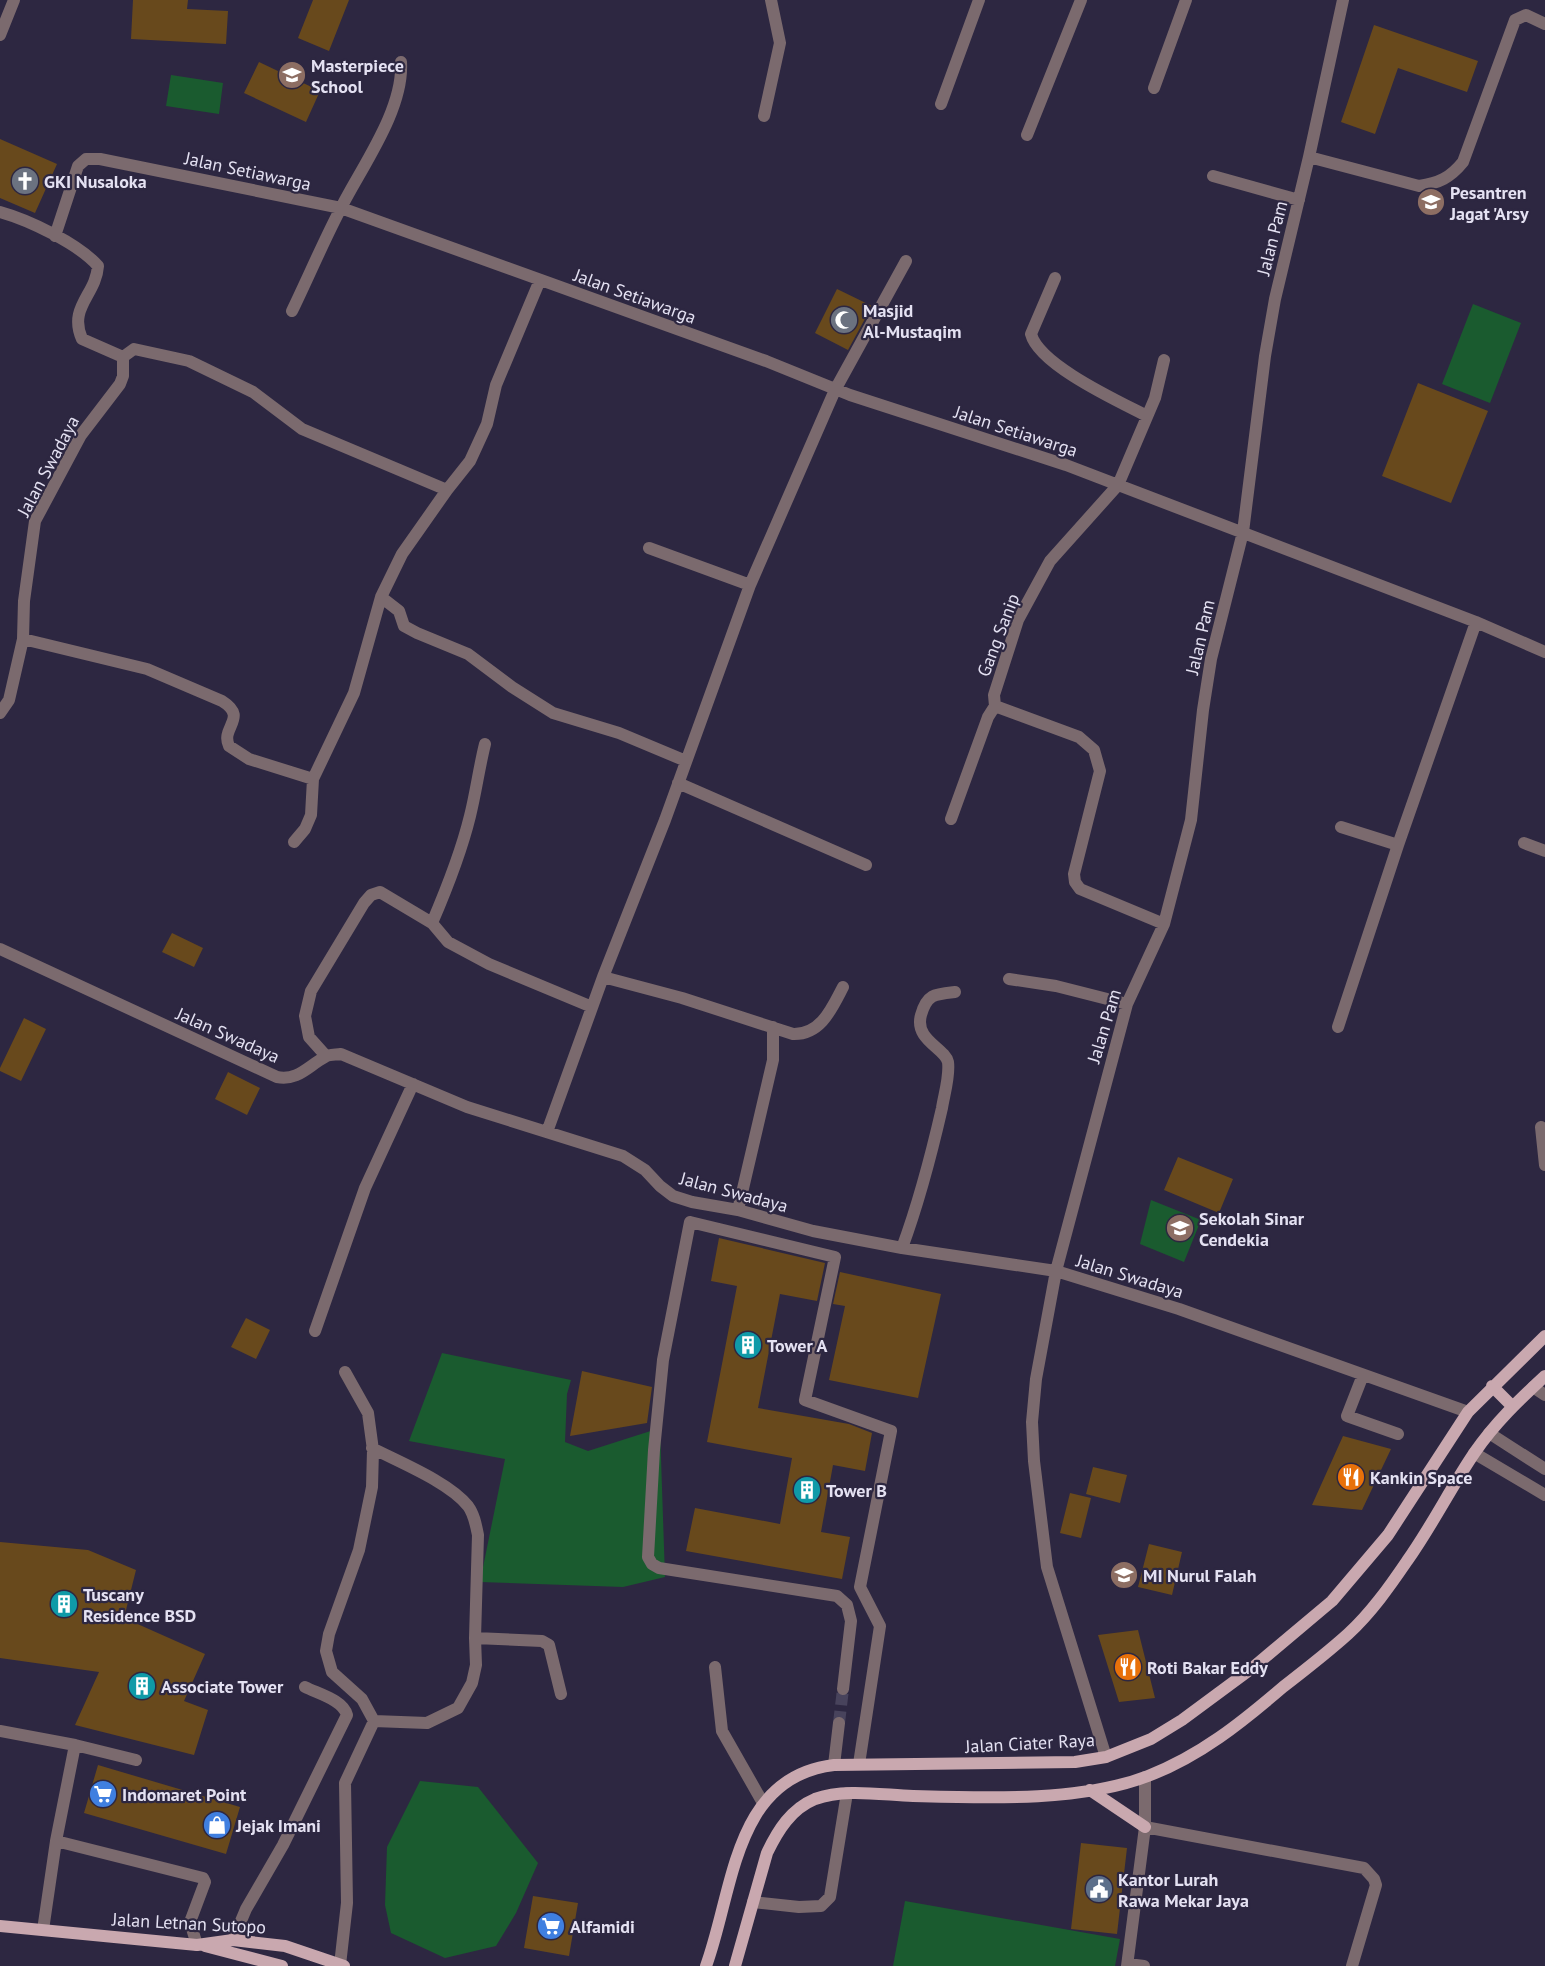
<svg xmlns="http://www.w3.org/2000/svg" width="1545" height="1966" font-family="'PT Sans',sans-serif">
  <style>
    .green { fill: #1a5b2f }
    .building { fill: #68491c }
    .lines { fill: none; stroke-linecap: round; stroke-linejoin: round }
    .minor-tunnel { stroke: #48435c; stroke-width: 12; stroke-dasharray: 12 6; stroke-linecap: butt }
    .minor { stroke: #7b6a6e; stroke-width: 12 }
    .major { stroke: #c9a8af; stroke-width: 12 }
    .labels { text-anchor: middle; dominant-baseline: central; stroke-width: 4.5; stroke-linejoin: round; paint-order: stroke }
    .poi-label { font-size: 18px; font-weight: bold; fill: #e4e1f2; stroke: #2d2741; text-anchor: start }
    .street-label { font-size: 18px; fill: #e4e1f2; stroke: #2d2741 }
  </style>
  <rect width="100%" height="100%" fill="#2d2741"/>
  <path class="green" d="M171,75L223,83L219,114L166,106Z
    M1473,304L1521,323L1490,403L1442,384Z
    M1151,1200L1201,1220L1184,1262L1140,1244Z
    M442,1353L571,1380L567,1394L565,1442L588,1451L660,1428L665,1577L623,1587L480,1582L505,1459L409,1441Z
    M420,1781L478,1787L538,1863L516,1913L496,1946L445,1958L391,1933L385,1905L387,1847Z
    M905,1901L1120,1939L1115,1966H893Z"/>
  <path class="building" d="M133,0H188L187,9L228,11L226,44L131,39Z
    M313,0H349L329,51L298,38Z
    M1374,25L1478,61L1467,92L1398,68L1375,134L1341,122Z
    M259,62L320,91L306,122L244,93Z
    M0,139L57,164L35,213L0,198Z
    M837,289L872,306L848,350L815,333Z
    M1418,383L1488,411L1451,503L1382,476Z
    M172,933L203,948L194,967L162,952Z
    M24,1018L46,1029L21,1081L0,1071V1068Z
    M228,1072L260,1088L247,1115L215,1099Z
    M1178,1157L1233,1179L1219,1213L1164,1190Z
    M719,1238L825,1263L817,1301L780,1294L758,1408L849,1424L872,1433L865,1471L833,1465L821,1532L850,1537L842,1579L686,1551L695,1508L780,1524L792,1458L707,1442L737,1286L711,1281Z
    M840,1272L941,1294L918,1398L829,1380L845,1306L833,1304Z
    M246,1318L270,1330L256,1359L231,1347Z
    M582,1371L652,1387L647,1423L570,1436Z
    M1343,1436L1391,1449L1362,1510L1312,1505Z
    M1093,1467L1127,1475L1120,1503L1086,1494Z
    M1070,1493L1091,1498L1081,1538L1060,1533Z
    M0,1542L88,1550L136,1570L124,1618L205,1654L184,1701L208,1710L194,1755L75,1725L99,1672L0,1658Z
    M1149,1544L1182,1552L1172,1595L1138,1587Z
    M1138,1630L1155,1698L1119,1702L1098,1635Z
    M98,1765L240,1807L226,1854L84,1813Z
    M1081,1843L1127,1848L1117,1934L1071,1929Z
    M533,1896L578,1903L569,1956L524,1948Z"/>
  <g class="lines">
    <path class="minor-tunnel" d="M839,1723L843,1689"/>
    <path class="minor" d="M0,35L14,0
      M1154,88L1186,0
      M941,104L979,0
      M764,116L780,43L771,0
      M1027,135L1081,0
      M1309,157L1419,186C1439,183 1450,178 1463,162L1515,20L1526,15L1545,24
      M1213,176L1299,200
      M0,212C29,220 79,244 98,266C96,295 68,307 82,339L123,357V376L120,384L81,435L35,521L24,601L23,639L9,700L0,713
      M55,236L78,166L86,159H100L341,208L766,361L850,395L1066,465L1476,622L1545,652
      M1055,278L1031,334C1039,365 1118,401 1147,416
      M292,311C309,276 324,240 342,206C363,165 404,109 401,62
      M123,357L134,349L189,361L253,392L302,429L447,490
      M649,548L750,585
      M381,597L399,611L404,626L417,633L468,654L512,687L553,713L619,733L686,761
      M23,639L147,669L222,701C249,718 220,727 229,746L249,759L313,779
      M995,706L1079,737L1094,750L1100,771L1074,874L1075,882L1080,889L1164,924
      M678,783L866,865
      M951,819L988,717L995,706L994,695L1018,620L1050,561L1118,485L1155,398L1164,360
      M1341,827L1398,845
      M294,842L305,829L311,815L313,779L354,693L381,597L402,554L447,490L470,461L487,424L496,385L540,280
      M1524,843L1545,851
      M432,923C447,888 461,853 470,816C476,792 479,768 485,744
      M0,949L277,1077C298,1081 308,1066 325,1057C329,1054 336,1055 341,1054L467,1107L623,1156L645,1170L660,1186L673,1196L692,1202L738,1210L813,1231L902,1248L1056,1271L1179,1309L1468,1412
      M603,977L682,998L793,1034C821,1035 832,1008 843,987
      M1009,979L1056,986L1127,1004
      M1338,1027L1398,845L1476,622
      M326,1056L309,1037L305,1016L311,991L364,903L371,895L380,892L432,923L448,942L489,964L592,1007
      M1541,1127L1545,1165
      M547,1132L603,977L665,820L750,585L835,390L906,261
      M738,1210L773,1060V1027
      M902,1248C919,1202 931,1156 942,1108C944,1095 950,1076 948,1062C945,1048 914,1040 921,1015C927,994 935,994 955,992
      M315,1331L365,1188L413,1084
      M1363,1375L1347,1416L1398,1434
      M1533,1387L1545,1395
      M1489,1433L1545,1469
      M372,1448C399,1462 449,1482 468,1506C474,1514 476,1525 478,1535L475,1638L476,1665L472,1683L458,1708L427,1723L374,1721
      M1474,1453L1545,1495
      M475,1638L542,1641L549,1645L561,1694
      M715,1667L722,1731L763,1803
      M843,1689L851,1621L847,1605L837,1596L659,1568L652,1564L648,1557L654,1450L663,1360L690,1222L835,1257L805,1400L891,1431L860,1587L880,1626L859,1764
      M0,1731L75,1745L136,1760
      M1106,1757L1047,1567L1034,1461L1032,1422L1036,1379L1056,1271L1127,1004L1164,924L1191,820L1203,710L1211,659L1243,532L1265,356L1275,299L1309,157L1343,0
      M834,1765L839,1723
      M1145,1827L1364,1868L1374,1879L1376,1885L1352,1966
      M56,1841L203,1878L205,1882L190,1922L197,1945
      M753,1902L799,1907L821,1906L830,1897L847,1793
      M43,1930L56,1841L75,1745
      M233,1940L246,1909L283,1845L347,1715C343,1700 319,1694 305,1687
      M1128,1964L1144,1966
      M340,1965L347,1903L345,1783L374,1721L362,1699L332,1672L326,1651L329,1634L359,1550L372,1487L373,1450L368,1413L345,1372
      M1127,1966L1145,1827V1777"/>
    <path class="major" d="M1492,1386L1512,1406
      M1090,1790L1145,1827
      M0,1926L197,1945L233,1940L285,1946L344,1966
      M205,1946L282,1966
      M706,1966C734,1890 733,1777 834,1765L1075,1762L1106,1757L1151,1739L1182,1720L1251,1669L1332,1601L1388,1535L1468,1412L1545,1336
      M735,1966L767,1853C778,1830 791,1809 815,1799C845,1788 882,1795 913,1796C985,1798 1081,1802 1148,1776C1200,1756 1241,1723 1283,1687C1305,1670 1327,1653 1348,1634C1371,1613 1390,1586 1407,1561C1432,1526 1451,1487 1475,1452C1495,1423 1519,1400 1545,1376"/>
  </g>
  <defs>
    <symbol id="school-disc" viewBox="-11 -11 22 22"><circle r="9.5" fill="#8d6e63" stroke="#2d2741"/><path d="M0-5L7-2L0 1L-7-2ZM-4 1L0 2.5L4 1V4Q0 6-4 4Z" fill="#fff"/></symbol>
    <symbol id="church-disc" viewBox="-11 -11 22 22"><circle r="9.5" fill="#6b7280" stroke="#2d2741"/><path d="M-1.2-6h2.4v3.5h3.3v2.4h-3.3V6h-2.4V-.1h-3.3v-2.4h3.3Z" fill="#fff"/></symbol>
    <symbol id="mosque-disc" viewBox="-11 -11 22 22"><circle r="9.5" fill="#6b7280" stroke="#2d2741"/><path d="M3.5-4.9A6 6 0 1 0 3.5 4.9A5 5 0 1 1 3.5-4.9Z" fill="#fff"/></symbol>
    <symbol id="building-disc" viewBox="-11 -11 22 22"><circle r="9.5" fill="#0f9aa8" stroke="#2d2741"/><path d="M-4-6H4V6H1V3H-1V6H-4ZM-2.5-4.3h1.7v1.8h-1.7ZM.8-4.3h1.7v1.8H.8ZM-2.5-1h1.7V.8h-1.7ZM.8-1h1.7V.8H.8Z" fill="#fff"/></symbol>
    <symbol id="restaurant-disc" viewBox="-11 -11 22 22"><circle r="9.5" fill="#e8710a" stroke="#2d2741"/><path d="M-5-6h1v4h1v-4h1v4h1v-4h1v5L-1.5 .5V6h-2V.5L-5-1ZM5-6V6H3V1.5H1.5Q1.5-4 5-6Z" fill="#fff"/></symbol>
    <symbol id="supermarket-disc" viewBox="-11 -11 22 22"><circle r="9.5" fill="#3f7fe0" stroke="#2d2741"/><path d="M-6-5.5h2.5l.6 2H6L4.5 2H-2.5L-4.4-4H-6ZM-1.5 3.2a1.3 1.3 0 1 0 .1 0ZM3 3.2a1.3 1.3 0 1 0 .1 0Z" fill="#fff"/></symbol>
    <symbol id="shop-disc" viewBox="-11 -11 22 22"><circle r="9.5" fill="#3f7fe0" stroke="#2d2741"/><path d="M-5-2.5h2.3a2.7 3.5 0 0 1 5.4 0H5L5.5 6h-11ZM-1.5-2.5h3a1.5 2.3 0 0 0-3 0Z" fill="#fff"/></symbol>
    <symbol id="civic-disc" viewBox="-11 -11 22 22"><circle r="9.5" fill="#5c6f8a" stroke="#2d2741"/><path d="M-.6-6.5H3V-4.5H.6V-3L4-1V1h2V6H-6V1h2V-1L-.6-3ZM-1.2 2.5V6h2.4V2.5Z" fill="#fff"/></symbol>
  </defs>
  <g fill-rule="evenodd">
    <use href="#school-disc" x="276" y="59" width="32" height="32"/>
    <use href="#church-disc" x="9" y="165" width="32" height="32"/>
    <use href="#school-disc" x="1415" y="186" width="32" height="32"/>
    <use href="#mosque-disc" x="828" y="304" width="32" height="32"/>
    <use href="#school-disc" x="1164" y="1212" width="32" height="32"/>
    <use href="#building-disc" x="732" y="1329" width="32" height="32"/>
    <use href="#restaurant-disc" x="1335" y="1461" width="32" height="32"/>
    <use href="#building-disc" x="791" y="1474" width="32" height="32"/>
    <use href="#school-disc" x="1108" y="1559" width="32" height="32"/>
    <use href="#building-disc" x="48" y="1588" width="32" height="32"/>
    <use href="#restaurant-disc" x="1112" y="1651" width="32" height="32"/>
    <use href="#building-disc" x="126" y="1670" width="32" height="32"/>
    <use href="#supermarket-disc" x="87" y="1778" width="32" height="32"/>
    <use href="#shop-disc" x="201" y="1809" width="32" height="32"/>
    <use href="#civic-disc" x="1083" y="1873" width="32" height="32"/>
    <use href="#supermarket-disc" x="535" y="1910" width="32" height="32"/>
  </g>
  <g class="labels">
    <g class="poi-label">
      <text x="311" y="65">Masterpiece<tspan x="311" dy="21">School</tspan></text>
      <text x="44" y="181">GKI Nusaloka</text>
      <text x="1450" y="192">Pesantren<tspan x="1450" dy="21">Jagat 'Arsy</tspan></text>
      <text x="863" y="310">Masjid<tspan x="863" dy="21">Al-Mustaqim</tspan></text>
      <text x="1199" y="1218">Sekolah Sinar<tspan x="1199" dy="21">Cendekia</tspan></text>
      <text x="767" y="1345">Tower A</text>
      <text x="1370" y="1477">Kankin Space</text>
      <text x="826" y="1490">Tower B</text>
      <text x="1143" y="1575">MI Nurul Falah</text>
      <text x="83" y="1594">Tuscany<tspan x="83" dy="21">Residence BSD</tspan></text>
      <text x="1147" y="1667">Roti Bakar Eddy</text>
      <text x="161" y="1686">Associate Tower</text>
      <text x="122" y="1794">Indomaret Point</text>
      <text x="236" y="1825">Jejak Imani</text>
      <text x="1118" y="1879">Kantor Lurah<tspan x="1118" dy="21">Rawa Mekar Jaya</tspan></text>
      <text x="570" y="1926">Alfamidi</text>
    </g>
    <g class="street-label">
      <text transform="translate(248 171) rotate(12)">Jalan Setiawarga</text>
      <text transform="translate(1272 238) rotate(-76)">Jalan Pam</text>
      <text transform="translate(635 296) rotate(20)">Jalan Setiawarga</text>
      <text transform="translate(1016 431) rotate(18)">Jalan Setiawarga</text>
      <text transform="translate(48 466) rotate(-62)">Jalan Swadaya</text>
      <text transform="translate(998 635) rotate(-69)">Gang Sanip</text>
      <text transform="translate(1200 637) rotate(-77)">Jalan Pam</text>
      <text transform="translate(1104 1026) rotate(-73)">Jalan Pam</text>
      <text transform="translate(228 1035) rotate(24)">Jalan Swadaya</text>
      <text transform="translate(734 1192) rotate(15)">Jalan Swadaya</text>
      <text transform="translate(1130 1276) rotate(17)">Jalan Swadaya</text>
      <text transform="translate(1030 1743) rotate(-3)">Jalan Ciater Raya</text>
      <text transform="translate(189 1923) rotate(3)">Jalan Letnan Sutopo</text>
    </g>
  </g>
</svg>
